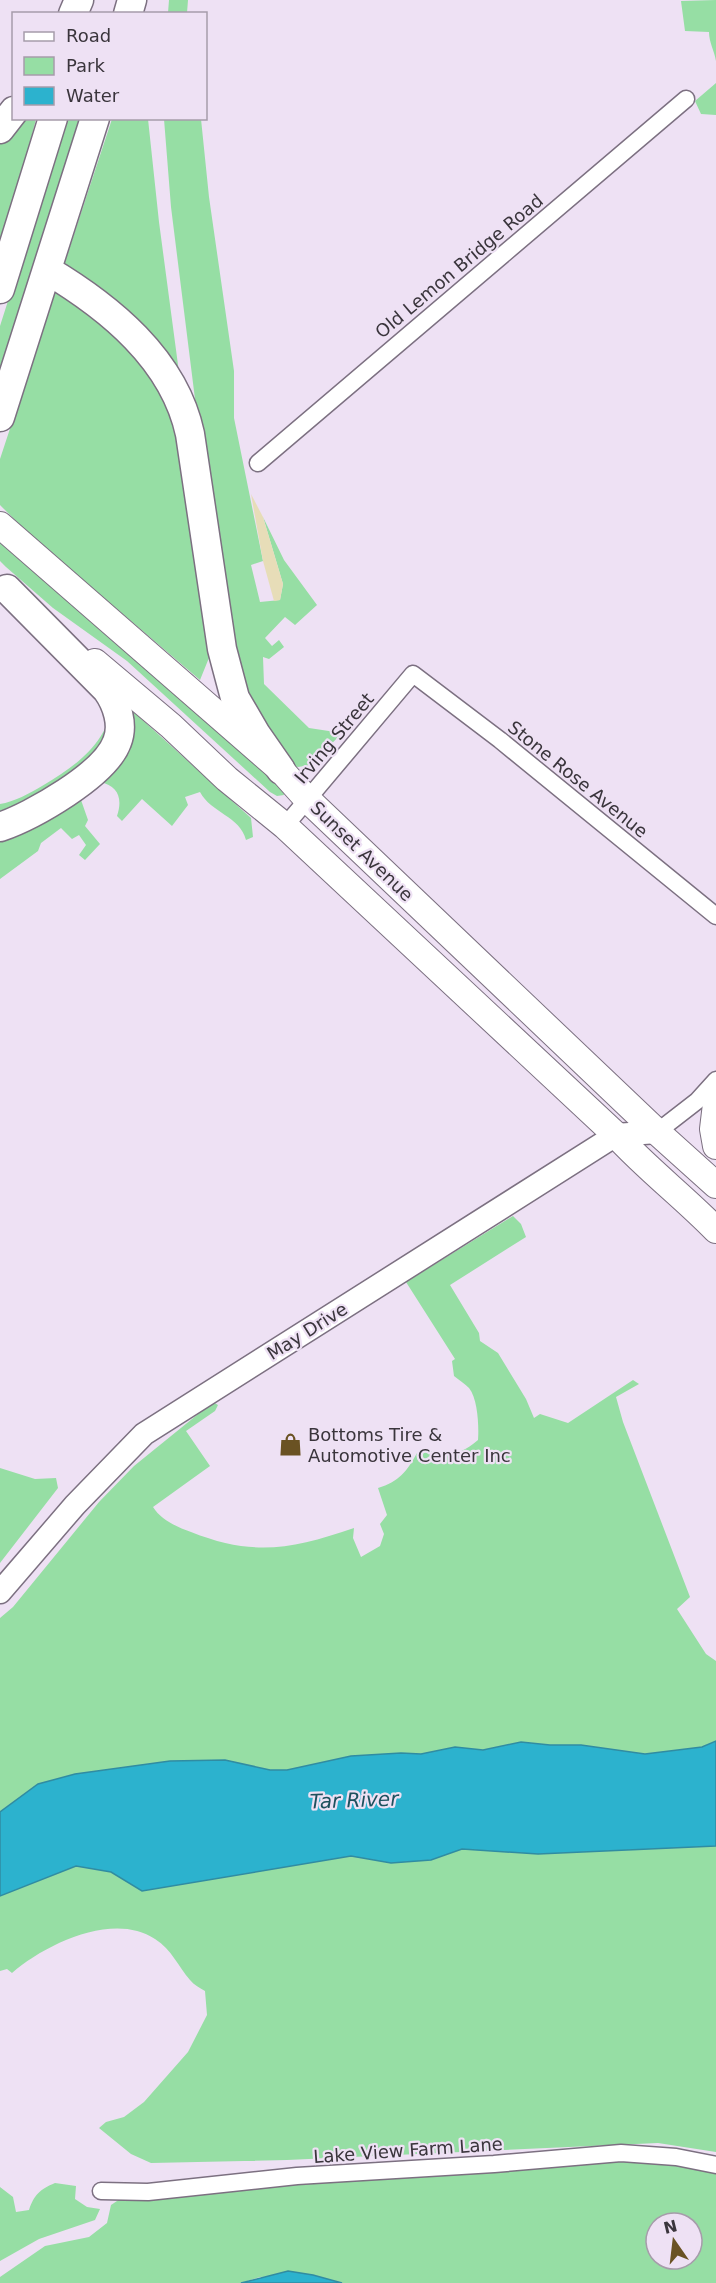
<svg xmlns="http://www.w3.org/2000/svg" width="716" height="2283" font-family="'DejaVu Sans',sans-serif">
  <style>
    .green { fill: #96dea4; fill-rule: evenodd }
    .sand { fill: #e7ddb8 }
    .water { fill: #2cb2ce; stroke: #308ca2; stroke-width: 1.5 }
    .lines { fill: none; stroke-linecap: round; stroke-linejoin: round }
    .street-casing { stroke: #7c7081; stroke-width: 19 }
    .secondary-casing { stroke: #7c7081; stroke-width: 25 }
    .primary-casing { stroke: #7c7081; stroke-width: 28 }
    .highway-casing { stroke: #7c7081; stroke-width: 31 }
    .street { stroke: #fff; stroke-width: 16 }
    .secondary { stroke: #fff; stroke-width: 22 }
    .primary { stroke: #fff; stroke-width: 26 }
    .highway { stroke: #fff; stroke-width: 28 }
    .labels { text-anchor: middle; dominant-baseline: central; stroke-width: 4.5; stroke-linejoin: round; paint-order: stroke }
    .street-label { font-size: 18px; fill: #3a353c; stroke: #eee1f4 }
    .poi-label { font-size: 18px; fill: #3a353c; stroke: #eee1f4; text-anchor: start }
    .water-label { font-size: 20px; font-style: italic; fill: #1d515e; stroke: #eee1f4 }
  </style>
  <rect width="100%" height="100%" fill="#eee1f4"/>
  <path class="green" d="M169,0H188L187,13H168Z
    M716,0V61C714,50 709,42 709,32L685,31L681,1Z
    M716,83V115L701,114L695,101Z
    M21,119H36L22,174L0,242V142Z
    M66,119H88L0,393V326Z
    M112,119H148L159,222L215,643L200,680L29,534L0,505V459Z
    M164,119H201L209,197L234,371V418L263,561L251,565L260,602L280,600L283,584L263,517L284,560L317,605L295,625L285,617L265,638L272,646L279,640L284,647L269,659L263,657L264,684L309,728L342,733L311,765L298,767L287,764L267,741L232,656L201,447L171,207Z
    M0,542C24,566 53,584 78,606C147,667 215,727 283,790L284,795L277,796L270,792L127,661L53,608L6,567L0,561Z
    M117,697L251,818L253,837L246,840C240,816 211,813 200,792L185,797L188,805L172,826L142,799L122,821L117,816C123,798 118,786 100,782L86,791L81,800L88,820L85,826L100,844L85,860L79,855L86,845L79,835L72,839L61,828L41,843L38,851L0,879V804C14,802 30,793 42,786C82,762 105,744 117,697Z
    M513,1216L521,1224L526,1237L450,1285L479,1333L480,1341L498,1353L526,1399L534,1418L540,1414L568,1423L633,1380L639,1384L616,1397L623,1422L690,1597L677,1609L706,1654L716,1661V1741L702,1747L645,1754L581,1745H550L521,1742L483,1750L455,1747L421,1754L401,1753L351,1756L287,1770L270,1771L225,1760L170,1761L75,1774L38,1784L0,1812V1618L13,1607L99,1502L134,1466L213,1402L218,1405L215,1411L186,1431L210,1466L153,1507C161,1520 177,1527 191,1532C254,1557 292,1549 354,1528L353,1538L361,1557L380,1546L384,1534L380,1524L387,1515L378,1488C399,1482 407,1471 417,1453C445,1445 447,1466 478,1440C479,1427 478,1399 469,1388C465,1384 459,1380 454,1376L452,1361L455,1359L406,1282Z
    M0,1468L35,1479L56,1478L58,1488L0,1563Z
    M716,1846V2152L658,2143L287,2160L151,2163L131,2154L99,2128L106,2122L124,2117L144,2102L188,2052L207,2015L205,1991C200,1988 194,1985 190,1980C178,1966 172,1950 155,1939C114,1911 45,1944 12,1973L7,1969L0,1971V1896L76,1866L111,1872L142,1891L351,1856L391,1863L431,1860L462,1849L538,1854Z
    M616,2160H656L716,2171V2283H342L313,2275L260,2277L241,2283H0V2277L45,2246L89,2237L107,2223L111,2205L123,2197ZM656,2223H692V2259H656Z
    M55,2183L76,2186L75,2199L87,2207L100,2209L95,2220L39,2239L0,2261V2187L13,2197L16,2212L29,2210C34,2195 40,2189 55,2183Z"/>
  <path class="sand" d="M251,494L263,517L283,584L280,600L274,601L263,561Z"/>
  <path class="water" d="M716,1741V1846L538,1854L462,1849L431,1860L391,1863L351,1856L142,1891L111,1872L76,1866L0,1896V1812L38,1784L75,1774L170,1761L225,1760L270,1770H287L351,1756L401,1753L421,1754L455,1747L483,1750L521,1742L550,1745H581L645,1754L702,1747Z
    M288,2271L313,2275L342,2283H241Z"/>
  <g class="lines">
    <defs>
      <path id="street" d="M258,463L686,99
        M285,826L413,674L500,740L716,916
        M657,1132L697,1101L716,1080
        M101,2191L148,2192L297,2176L494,2164L621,2153L676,2157L716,2165"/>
      <path id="secondary" d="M0,1592L75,1505L144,1434L616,1135L657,1132"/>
      <path id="primary" d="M0,525L281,770L307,799L657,1132L716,1185
        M95,662L171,726L227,779L285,826L616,1135C647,1169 684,1197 716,1230
        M716,1104L713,1129L716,1146"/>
      <path id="highway" d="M73,14L79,0
        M128,14L132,0
        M0,129L14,111
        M47,270C109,307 174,359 190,434L222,649L235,698L256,734L281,770
        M0,289L53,118
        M0,417L95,118
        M0,827C32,816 105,775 117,742C124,725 117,704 107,690L7,589"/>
    </defs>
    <use href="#street" class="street-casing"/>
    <use href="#secondary" class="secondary-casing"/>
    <use href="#primary" class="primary-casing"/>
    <use href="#highway" class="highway-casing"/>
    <use href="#street" class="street"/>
    <use href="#secondary" class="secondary"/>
    <use href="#primary" class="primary"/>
    <use href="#highway" class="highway"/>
  </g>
  <defs>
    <symbol id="shop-bare" viewBox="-9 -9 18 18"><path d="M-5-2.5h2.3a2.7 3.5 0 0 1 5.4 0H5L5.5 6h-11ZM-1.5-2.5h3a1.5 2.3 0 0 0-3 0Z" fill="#6a5223" stroke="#eee1f4" stroke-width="2.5" paint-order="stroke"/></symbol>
  </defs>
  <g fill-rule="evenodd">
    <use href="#shop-bare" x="274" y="1428" width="33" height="33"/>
  </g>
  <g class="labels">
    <g class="street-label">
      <text transform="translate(459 266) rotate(-40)">Old Lemon Bridge Road</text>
      <text transform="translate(334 738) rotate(-50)">Irving Street</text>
      <text transform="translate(578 779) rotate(39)">Stone Rose Avenue</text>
      <text transform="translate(362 851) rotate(44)">Sunset Avenue</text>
      <text transform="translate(307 1331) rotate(-32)">May Drive</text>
      <text transform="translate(408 2150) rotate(-4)">Lake View Farm Lane</text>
    </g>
    <g class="poi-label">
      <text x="308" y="1434">Bottoms Tire &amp;<tspan x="308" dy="21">Automotive Center Inc</tspan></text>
    </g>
    <g class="water-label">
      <text transform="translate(354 1800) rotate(-2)">Tar River</text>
    </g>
  </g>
  <rect x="12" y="12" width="195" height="108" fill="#eee1f4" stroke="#a69caa" stroke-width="1.5"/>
  <rect x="24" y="32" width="30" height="9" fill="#ffffff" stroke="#a69caa" stroke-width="1.5"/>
  <text x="66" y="42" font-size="18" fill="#3a353c">Road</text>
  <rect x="24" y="57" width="30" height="18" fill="#96dea4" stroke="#a69caa" stroke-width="1.5"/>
  <text x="66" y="72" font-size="18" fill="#3a353c">Park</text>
  <rect x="24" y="87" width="30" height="18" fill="#2cb2ce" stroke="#a69caa" stroke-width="1.5"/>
  <text x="66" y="102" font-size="18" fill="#3a353c">Water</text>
  <g transform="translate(674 2241) rotate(346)"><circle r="28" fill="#eee1f4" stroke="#a69caa" stroke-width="1.5"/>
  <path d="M0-4.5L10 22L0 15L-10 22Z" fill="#6a5223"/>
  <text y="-9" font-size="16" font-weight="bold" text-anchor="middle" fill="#3a353c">N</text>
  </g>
</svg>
